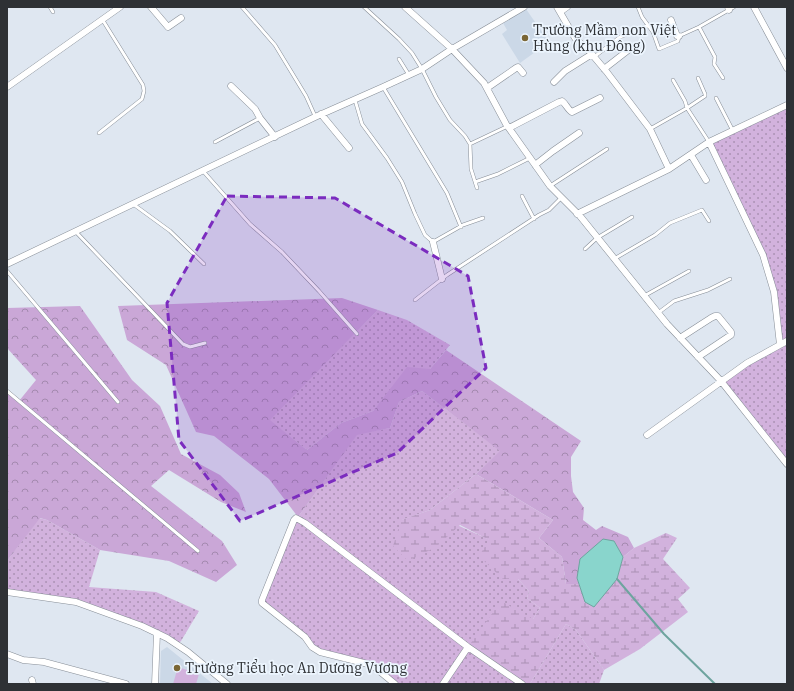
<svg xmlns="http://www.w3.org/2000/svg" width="794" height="691" font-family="'IBM Plex Serif',serif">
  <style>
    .built { fill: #cbd8e7 }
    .grass { fill: url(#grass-dots) }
    .forest { fill: url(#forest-crowns) }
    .wetland { fill: url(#wetland-marsh) }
    .park { fill: #d2b2dd }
    .water { fill: #89d5cc; stroke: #6ea49f }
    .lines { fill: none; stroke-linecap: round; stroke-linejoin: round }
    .stream { stroke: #6ea49f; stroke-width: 2 }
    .service-casing { stroke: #878e97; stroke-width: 4 }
    .minor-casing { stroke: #878e97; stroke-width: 7 }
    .service { stroke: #fff; stroke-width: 3 }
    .minor { stroke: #fff; stroke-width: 6 }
    .marked { fill: #7b2cbf; fill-opacity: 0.2; stroke: #7b2cbf; stroke-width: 3; stroke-dasharray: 8 5; stroke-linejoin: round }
    .poi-dot { fill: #7a6635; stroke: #ecf5fe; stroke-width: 1.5 }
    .labels { text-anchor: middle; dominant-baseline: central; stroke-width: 3.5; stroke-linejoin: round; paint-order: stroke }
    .poi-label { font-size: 14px; fill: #2e3135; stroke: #ecf5fe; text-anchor: start }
  </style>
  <defs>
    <pattern id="grass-dots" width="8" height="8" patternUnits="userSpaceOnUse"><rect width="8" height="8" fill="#d2b2dd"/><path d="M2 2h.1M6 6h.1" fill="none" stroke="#ab91b4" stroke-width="1.8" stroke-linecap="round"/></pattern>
    <pattern id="forest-crowns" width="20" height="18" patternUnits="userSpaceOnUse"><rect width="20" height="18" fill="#caa7d7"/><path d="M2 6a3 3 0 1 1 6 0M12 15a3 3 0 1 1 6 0" fill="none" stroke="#a489af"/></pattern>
    <pattern id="wetland-marsh" width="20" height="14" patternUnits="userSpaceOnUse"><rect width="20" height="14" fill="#d2b2dd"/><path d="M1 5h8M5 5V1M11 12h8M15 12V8" fill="none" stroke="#ab91b4"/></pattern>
  </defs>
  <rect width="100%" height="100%" fill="#dfe7f1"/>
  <path class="built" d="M526,9L549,42L520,63L502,34L507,30L503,23Z
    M167,647L213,684H160L161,651Z"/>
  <path class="grass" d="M787,106V464L721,381L780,344L774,292L763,255L709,142Z
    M378,310L407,320L450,345L430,369L384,398L373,411L341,423L307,450L269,420Z
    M422,391L501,451L476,474L430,510L402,520L455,524L490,540L518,579L529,591L527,598L540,608L533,619L522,684H394L372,665L315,650L262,603L298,517L357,434L390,428L399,402Z
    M39,518L47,520L100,550L89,587L156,592L199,611L181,641L177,645L157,633L75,602L7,593V561Z
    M566,624L576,630L604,670L599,684H530Z"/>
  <path class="forest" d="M342,298L378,310L270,420L307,450L341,423L373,411L407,367L430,369L446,350L581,441L571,457V476L573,492L584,508L583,520L596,530L602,526L628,537L634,548L623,557L614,541L577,578L579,584H566L562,557L539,538L553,520L476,474L500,451L422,391L399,402L390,428L357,435L298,517L269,479L214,436L196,432L166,365L127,340L118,306Z
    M80,306L132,380L160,406L181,454L220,475L239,493L246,512L221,502L169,470L151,486L222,541L237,565L216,582L169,561L100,550L47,520L40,518L7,561V391L19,401L36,380L7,348V308Z"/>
  <path class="wetland" d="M476,474L553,520L539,538L562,557L566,584H579L585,602L617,579L623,557L634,548L666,533L677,538L663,559L690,588L678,599L688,612L640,649L604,670L576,630L566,624L530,684H522L468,647L501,601L533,619L540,608L527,598L529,591L518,579H503L479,556L489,540L460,525L436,547L408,561L393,546L401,520L430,510Z"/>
  <path class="park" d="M178,667L199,674L196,684H173Z"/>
  <path class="water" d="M603,539L614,541L623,557L617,579L594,607L585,602L577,578L580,559Z"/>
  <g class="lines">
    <path class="stream" d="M617,579L664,634L715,684"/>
    <defs>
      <path id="service" d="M50,7L53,12
        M242,7L275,45L306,96L315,116
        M364,7L399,39L412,53L422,69L436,97L450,120L465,136L470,144L471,169L477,188
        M638,7L642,17L653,32L659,49L678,41L679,36L699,27L734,7
        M699,27L715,57L714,64L723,78
        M594,57L620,37L649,25
        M399,59L409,75
        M673,80L685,101L687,108L705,96V94L698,78
        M383,87L447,193L461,227
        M716,98L733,131
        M355,100L362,124L387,158L402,182L415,214L425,235L433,242L463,225L483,218
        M650,129L687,108L709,142
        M99,133L142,99L144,91L143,85L102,19
        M215,142L260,118
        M470,144L508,126
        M203,171L250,224L282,252L319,291L357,334
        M475,182L498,174L530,158
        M550,186L607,149
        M522,196L534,219
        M133,204L170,231L204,264
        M76,232L183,344L190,347L205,343
        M585,249L597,238L632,217
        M614,259L655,235L670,223L702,210L709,221
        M7,271L118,402
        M644,296L689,271
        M415,300L447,275L539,215L549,210L561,198
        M658,313L674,301L708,290L730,279
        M7,391L198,551"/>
      <path id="minor" d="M151,7L168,27L181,18
        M405,7L452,49L484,83L506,124L550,186L580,216L667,324L721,381L787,464
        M557,7L575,38L590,52L606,71L650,129L669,169
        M728,7L729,10
        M754,7L787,68
        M560,12L567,7
        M671,20L677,36H679
        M604,69L631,48
        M554,82L565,71L592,54
        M231,86L255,109L260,118L275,137
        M7,87L120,7
        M487,88L516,68L518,67L523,73
        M321,114L349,148
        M509,128L559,102L562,101C566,104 568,110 572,112L600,98
        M709,142L763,255L774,292L780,345
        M691,155L706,180
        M535,165L553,151L579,133
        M577,214L669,169L709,142L787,105
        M433,242L442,279
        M7,264L315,117L383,87L422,69L452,49L524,7
        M680,338L711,318L715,316H718L731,332V335L698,357
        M647,435L747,363L787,341
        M7,592L76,602L142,626L167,638L188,652L227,684
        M7,654L23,660L44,662L126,684
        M32,680L33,684
        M155,684L157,633
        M395,684L372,665L320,652L312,647L305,637L262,603V600L294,520L296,518L305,523L468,647L522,684
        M443,684L468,647"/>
    </defs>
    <use href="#service" class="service-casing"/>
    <use href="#minor" class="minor-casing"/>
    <use href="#service" class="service"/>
    <use href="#minor" class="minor"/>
  </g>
  <path class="marked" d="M227,196L335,198L468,276L486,368L397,453L240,521L179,440L167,303Z"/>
  <g class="poi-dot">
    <circle cx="525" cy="38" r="4"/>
    <circle cx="177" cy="668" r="4"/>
  </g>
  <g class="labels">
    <g class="poi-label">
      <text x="533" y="30">Trường Mầm non Việt<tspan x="533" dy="16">Hùng (khu Đông)</tspan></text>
      <text x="185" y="668">Trường Tiểu học An Dương Vương</text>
    </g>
  </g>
  <rect width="794" height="691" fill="none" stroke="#2e3135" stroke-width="16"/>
</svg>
